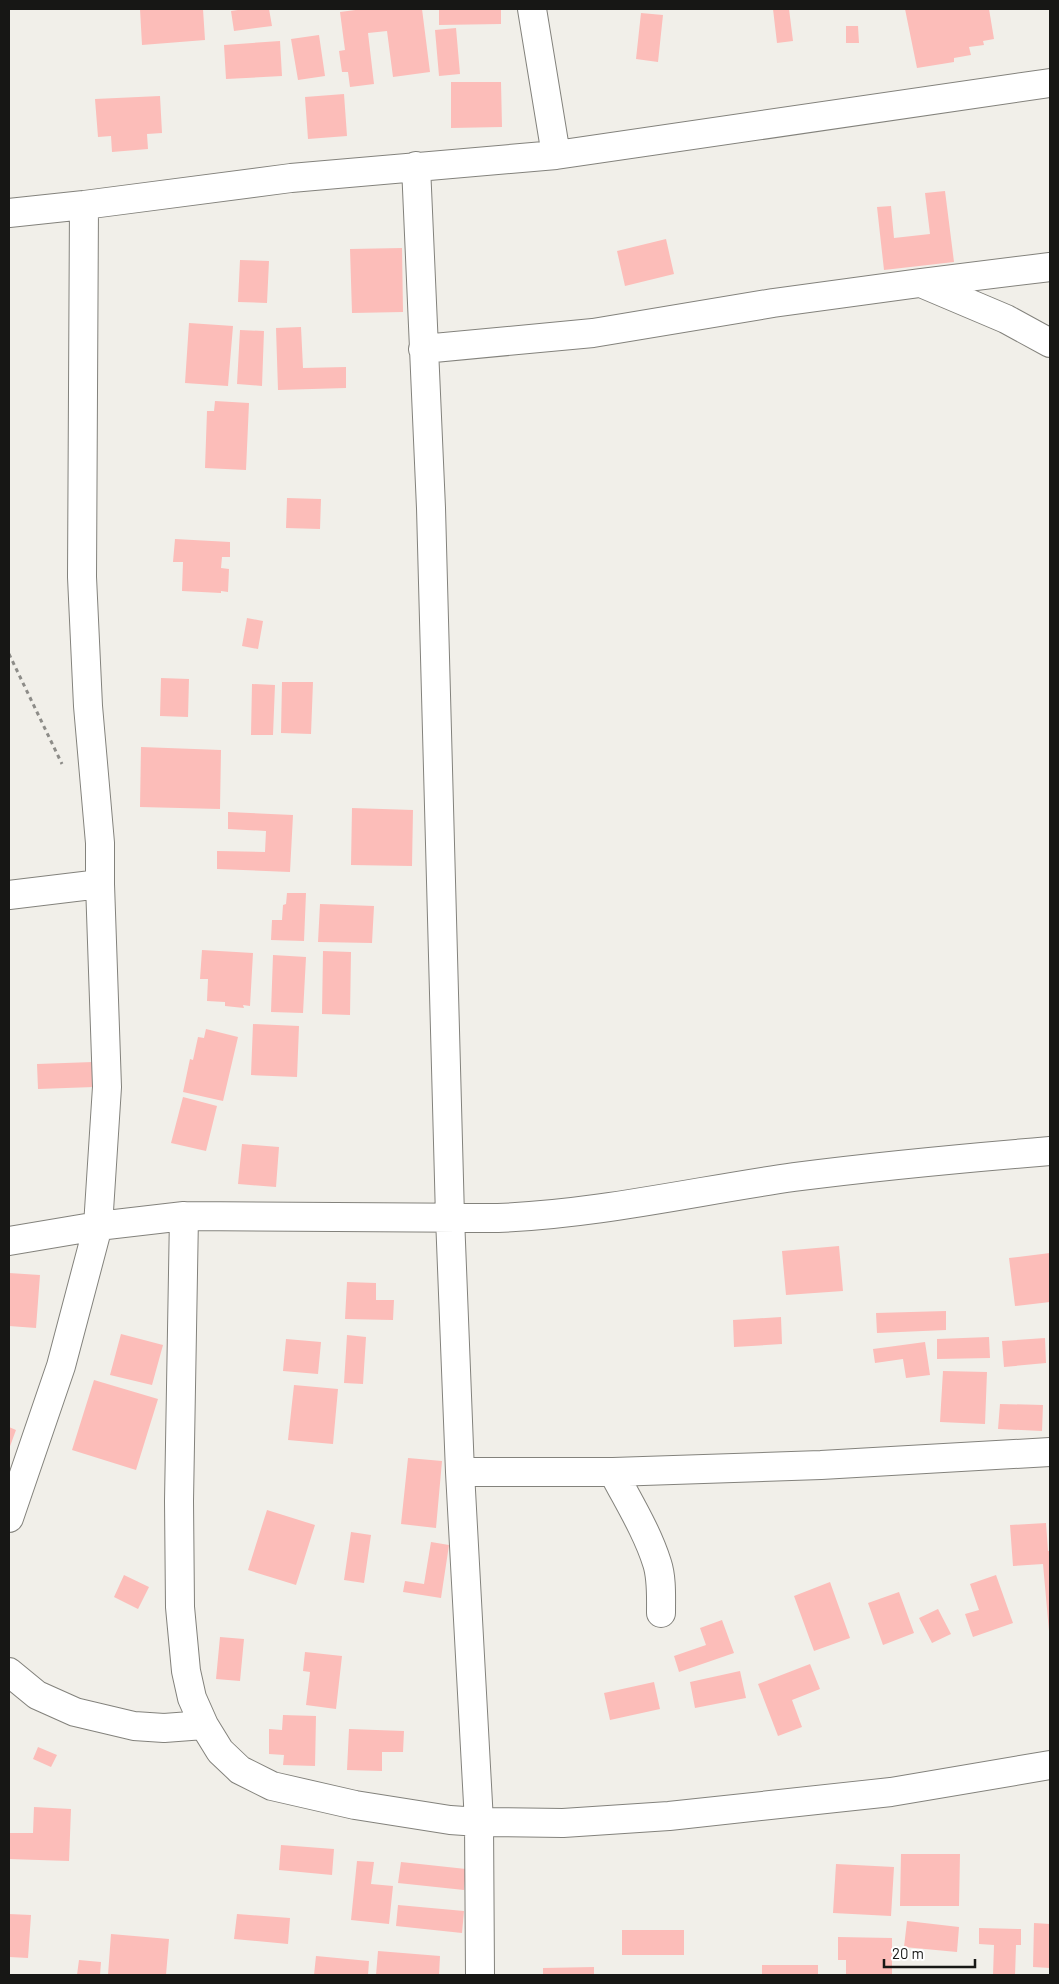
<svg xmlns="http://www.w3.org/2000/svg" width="1059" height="1984" font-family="Barlow,sans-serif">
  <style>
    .building { fill: #fcbdb9 }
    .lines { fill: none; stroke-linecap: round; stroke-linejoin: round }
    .minor-casing { stroke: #83827c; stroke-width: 30 }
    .path { stroke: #8d8c88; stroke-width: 3; stroke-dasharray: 4 4; stroke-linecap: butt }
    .minor { stroke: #fff; stroke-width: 28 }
  </style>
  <rect width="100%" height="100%" fill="#f1efe9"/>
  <path class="building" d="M140,9H203L205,40L142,45Z
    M245,9H269L272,26L234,31L231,11Z
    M363,9H422L430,72L393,77L387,31L368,33L374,84L350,87L348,72H342L339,51L345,50L340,12Z
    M439,9H501V24L439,25Z
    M773,9H789L793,41L777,43Z
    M905,9H989L994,39L983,41L984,45L969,47L971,55L954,58V62L917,68Z
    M641,13L663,15L658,62L636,59Z
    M846,26H858L859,43H846Z
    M456,28L460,74L439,76L435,30Z
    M319,35L325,76L298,80L291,39Z
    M280,41L282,76L226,79L224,45Z
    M451,82H501L502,127L451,128Z
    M344,94L347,136L308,139L305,97Z
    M160,96L162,133L147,134L148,149L112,152L111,136L98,137L95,99Z
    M945,191L954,262L884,270L877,207L891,206L894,238L930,234L925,193Z
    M666,239L674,274L625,286L617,251Z
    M402,248L403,312L352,313L350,249Z
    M240,260L269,261L267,303L238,302Z
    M189,323L233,326L228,386L185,383Z
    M301,327L303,368L346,367V388L278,390L276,328Z
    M240,330L264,331L262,386L237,384Z
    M215,401L249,403L246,470L205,468L207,411H214Z
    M287,498L321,499L320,529L286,528Z
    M175,539L230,542V557H222L221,568L229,569L228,592L221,591V593L182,591L183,562H173Z
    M247,618L263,621L258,649L242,646Z
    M161,678L189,679L188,717L160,716Z
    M282,682H313L311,734L281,733Z
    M252,684L275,685L273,735H251Z
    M141,747L221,750L220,809L140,807Z
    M352,808L413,810L412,866L351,865Z
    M228,812L293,815L290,872L217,869V851L265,852L266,831L228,829Z
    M287,893H306L304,941L271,940L272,920H282L283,905L286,904Z
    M320,904L374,906L372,943L318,942Z
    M202,950L253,953L250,1006L243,1005L244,1008L225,1006V1002L207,1001L208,979H200Z
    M323,951L351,952L350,1015L322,1014Z
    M273,955L306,957L303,1013L271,1012Z
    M253,1024L299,1026L297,1077L251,1075Z
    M206,1029L238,1037L223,1101L183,1092L190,1059L193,1060L198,1037L204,1038Z
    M93,1062L94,1087L38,1089L37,1064Z
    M183,1097L217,1106L206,1151L171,1143Z
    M242,1144L279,1147L276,1187L238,1184Z
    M839,1246L843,1291L786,1295L782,1251Z
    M1050,1253V1302L1015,1306L1009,1258Z
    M9,1273L40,1275L36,1328L9,1326Z
    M347,1282L376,1283V1300H394L393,1320L345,1319Z
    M946,1311V1330L877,1333L876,1313Z
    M781,1317L782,1344L734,1347L733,1320Z
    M121,1334L163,1345L152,1385L110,1375Z
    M347,1335L366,1337L363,1384L344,1383Z
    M989,1337L990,1358L937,1359V1339Z
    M1045,1338L1046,1363L1004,1367L1002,1341Z
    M286,1339L321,1342L318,1374L283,1371Z
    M925,1342L930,1375L906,1378L903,1359L875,1363L873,1349Z
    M943,1371L987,1372L985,1424L940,1422Z
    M94,1380L158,1399L136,1470L72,1450Z
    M294,1385L338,1389L333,1444L288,1440Z
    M1000,1404L1043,1405L1042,1431L998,1429Z
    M9,1427L16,1430L9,1449Z
    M408,1458L442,1461L436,1528L401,1524Z
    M267,1510L315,1525L296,1585L248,1570Z
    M1046,1523L1048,1551H1050L1049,1631L1043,1564L1013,1566L1010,1525Z
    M351,1532L371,1535L364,1583L344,1580Z
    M431,1542L449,1545L441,1598L403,1592L405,1581L424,1584Z
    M124,1575L149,1587L138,1609L114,1597Z
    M996,1575L1013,1623L973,1637L965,1614L979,1610L970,1584Z
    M830,1582L850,1638L814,1651L794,1596Z
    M899,1592L914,1633L883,1645L868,1603Z
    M938,1609L951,1634L932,1643L919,1618Z
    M722,1620L734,1653L679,1672L674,1656L706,1645L700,1628Z
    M220,1637L244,1639L240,1681L216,1679Z
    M305,1652L342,1656L336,1709L306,1705L310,1672L303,1671Z
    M810,1664L820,1689L792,1700L802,1727L778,1736L758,1684Z
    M740,1671L746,1698L695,1708L690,1682Z
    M654,1682L660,1709L610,1720L604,1693Z
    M283,1715L316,1716L315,1766L283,1765L284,1755L269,1754V1729L282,1730Z
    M349,1729L404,1731L403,1752H382V1771L347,1770Z
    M38,1747L57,1755L51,1767L33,1759Z
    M34,1807L71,1809L69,1861L9,1859V1833H33Z
    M281,1845L334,1849L332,1875L279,1870Z
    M901,1854H960L959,1906H900Z
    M357,1861L374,1862L371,1884L393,1886L389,1924L351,1920Z
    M401,1862L466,1869L464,1890L398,1883Z
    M836,1864L894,1867L891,1916L833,1913Z
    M398,1905L464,1911L462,1933L396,1926Z
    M9,1914L31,1915L28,1958L9,1957Z
    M237,1914L290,1918L288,1944L234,1939Z
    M907,1921L959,1927L957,1952L904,1947Z
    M1034,1923L1050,1924V1968L1033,1967Z
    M979,1928L1021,1929V1945H1016L1015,1975H993L994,1945L979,1944Z
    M622,1930H684V1955H622Z
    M111,1934L169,1939L166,1975H108Z
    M838,1937L892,1938V1975H846V1960H838Z
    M378,1951L440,1956L439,1975H376Z
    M316,1956L369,1961L368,1975H314Z
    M79,1960L101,1962L100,1975H77Z
    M762,1965H818V1975H762Z
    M594,1967V1975H543V1968Z"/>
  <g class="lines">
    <defs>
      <path id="minor" d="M532,9L556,155
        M416,166L431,508L450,1217L460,1472L479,1822L480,1975
        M9,213L84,205L291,178L556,155L1050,83
        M921,283L1006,319L1050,343
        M423,349L593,333L773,303L920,283L1050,267
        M9,895L100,884
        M184,1216L179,1501L180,1607L186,1671L192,1698L204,1725L220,1751L240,1770L272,1786L355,1805L450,1820L479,1822L563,1823L669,1816L891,1792L1050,1765
        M9,1241L98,1226L184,1216L498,1218C598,1214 696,1191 794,1177C879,1166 965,1158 1050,1151
        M460,1472H613L821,1465L1050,1452
        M613,1472C628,1501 647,1531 657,1563C662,1578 661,1596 661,1613
        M9,1518L61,1366L98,1226L107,1087L100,884V843L88,706L82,577L84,205
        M9,1672L37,1695L75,1712L134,1726L164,1728L204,1725"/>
    </defs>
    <use href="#minor" class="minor-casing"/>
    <path class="path" d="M9,654L62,764"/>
    <use href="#minor" class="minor"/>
  </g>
  <rect width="1059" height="1984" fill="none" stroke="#171715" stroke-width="20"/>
  <path d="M884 1959v8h91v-8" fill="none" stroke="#171715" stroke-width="2.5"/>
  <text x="892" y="1959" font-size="15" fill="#171715" stroke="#ffffff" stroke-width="4" paint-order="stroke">20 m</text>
</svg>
